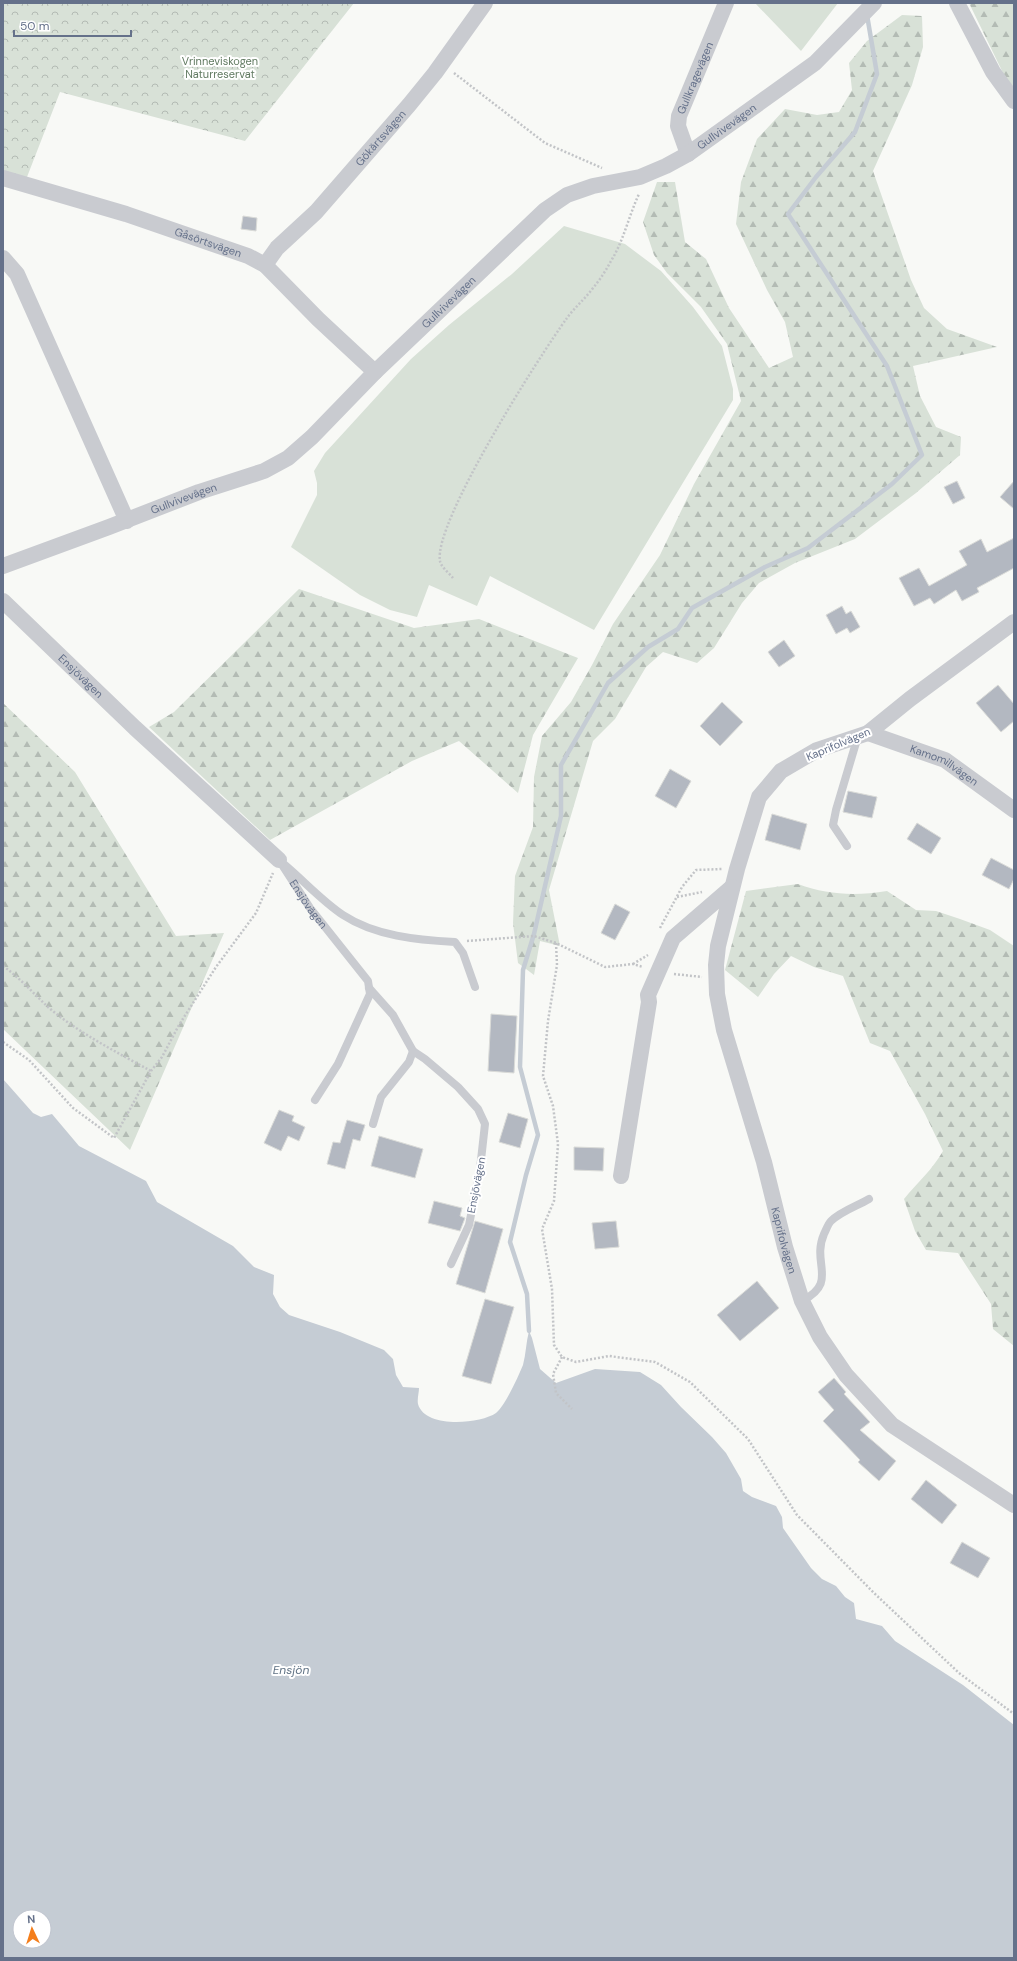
<svg xmlns="http://www.w3.org/2000/svg" width="1017" height="1961" font-family="'DM Sans',sans-serif">
  <style>
    .green { fill: #d8e1d7 }
    .forest { fill: url(#forest-firs) }
    .park { fill: url(#park-crowns) }
    .water { fill: #c5ccd4; fill-rule: evenodd }
    .lines { fill: none; stroke-linecap: round; stroke-linejoin: round }
    .stream { stroke: #c5ccd4; stroke-width: 4.5 }
    .building { fill: #b3b8c1; stroke: #dadbd8 }
    .path { stroke: #c2c4c7; stroke-width: 2.5; stroke-dasharray: 2 2; stroke-linecap: butt }
    .service { stroke: #c9cbd0; stroke-width: 8 }
    .minor { stroke: #c9cbd0; stroke-width: 16 }
    .labels { text-anchor: middle; dominant-baseline: central; stroke-width: 4; stroke-linejoin: round; paint-order: stroke }
    .park-label { font-size: 11px; fill: #617a61; stroke: #fff }
    .street-label { font-size: 11px; fill: #65718a; stroke: #fff }
    .water-label { font-size: 12px; font-style: italic; fill: #617385; stroke: #fff }
  </style>
  <defs>
    <pattern id="forest-firs" width="22" height="20" patternUnits="userSpaceOnUse"><rect width="22" height="20" fill="#d8e1d7"/><path d="M5 1l3.5 6h-7zM16 11l3.5 6h-7z" fill="#b3bbb4"/></pattern>
    <pattern id="park-crowns" width="20" height="18" patternUnits="userSpaceOnUse"><rect width="20" height="18" fill="#d8e1d7"/><path d="M2 6a3 3 0 1 1 6 0M12 15a3 3 0 1 1 6 0" fill="none" stroke="#b3bbb4"/></pattern>
  </defs>
  <rect width="100%" height="100%" fill="#f8f9f6"/>
  <path class="green" d="M755,3H838L801,51Z
    M564,226L625,244L661,271L693,307L722,346L733,389V400L594,630L490,576L477,606L429,585L417,617L390,610L360,595L291,547L317,495V483L314,471L325,453L411,359L449,325L512,274Z"/>
  <path class="forest" d="M969,3H1014V88L1005,77Z
    M902,15L922,16L923,47L912,85L873,171L911,280L924,308L947,329L997,347L913,366L920,396L936,427L961,437L960,455L916,493L855,539L795,563L759,583L742,603L714,648L697,663L663,652L646,667L615,719L593,741L549,890L560,946L540,941L534,975L518,963L513,923L515,876L533,827L534,777L542,736L571,702L592,665L613,624L660,555L694,484L741,401L727,344L701,307L667,273L654,255L643,222L657,182H675L685,242L706,259L729,308L769,368L793,357L785,322L767,290L736,224L741,182L757,139L785,109L817,115L839,112L852,90L849,63L867,41Z
    M299,589L414,628L479,619L578,658L533,735L518,793L459,741L412,761L270,840L149,727L174,712Z
    M3,703L75,772L176,936L224,933L130,1150L3,1029Z
    M798,884C828,895 855,896 887,891L916,910L936,911L960,919L990,930L1014,946V1346L993,1329L991,1304L958,1253L926,1250L915,1231L904,1199C917,1183 933,1169 943,1151L925,1114L890,1051L870,1043L843,976L814,967L791,956L774,974L758,997L725,970L746,891Z"/>
  <path class="park" d="M3,3H354L245,141L60,92L27,177L3,175Z"/>
  <path class="water" d="M3,1079L33,1113L41,1117L52,1114L79,1146L146,1181L157,1202L233,1246L254,1267L274,1275L273,1294L280,1307L289,1315L340,1332L384,1350L393,1359L396,1375L403,1387L419,1388C419,1393 417,1399 418,1404C425,1429 480,1424 496,1413C505,1406 519,1375 523,1365C526,1354 526,1342 529,1331L532,1338L540,1369L556,1383L595,1369L640,1372L661,1385L681,1407L712,1437L726,1453L741,1479L743,1491L752,1497L776,1506L782,1517L783,1528L811,1568L822,1579L836,1586L845,1597L854,1603L856,1619L882,1626L895,1641L963,1685L1014,1725V1958H3ZM20,1917H44V1941H20Z"/>
  <g class="lines">
    <path class="stream" d="M529,1331L527,1294L510,1242L526,1175L538,1135L520,1067L523,970L534,934L561,816V765L608,683L648,647L678,629L692,608L765,567L808,548L892,484L922,455L887,366L788,214L816,177L855,132L877,74L867,15"/>
  </g>
  <path class="building" d="M243,216L257,218L256,231L241,229Z
    M957,481L965,498L953,504L944,487Z
    M1014,481V509L1000,497Z
    M1014,538V568L977,588L979,592L962,601L956,590L934,604L930,598L914,606L899,578L919,568L929,586L967,565L959,551L981,539L987,552Z
    M842,606L846,614L851,611L860,627L850,633L847,628L836,634L826,615Z
    M784,640L795,656L779,667L768,652Z
    M998,685L1014,704V721L1001,732L976,703Z
    M722,702L743,722L720,746L700,726Z
    M670,769L691,781L676,808L655,796Z
    M848,791L877,797L872,818L843,812Z
    M772,814L807,824L800,850L765,840Z
    M917,823L941,838L931,854L907,839Z
    M991,858L1014,870V879L1009,889L982,875Z
    M615,904L630,912L615,940L601,933Z
    M491,1014L517,1016L514,1073L488,1071Z
    M279,1110L294,1116L292,1121L305,1127L299,1141L288,1136L281,1151L264,1143Z
    M508,1113L528,1119L520,1148L499,1142Z
    M347,1120L365,1125L360,1141L353,1139L345,1169L327,1164L333,1142L340,1143Z
    M379,1136L423,1149L415,1178L371,1166Z
    M574,1147L604,1148L603,1171L574,1170Z
    M434,1201L462,1208L460,1216L465,1218L460,1231L428,1223Z
    M475,1221L503,1229L485,1293L456,1284Z
    M616,1221L619,1247L595,1249L592,1223Z
    M757,1281L779,1308L740,1341L717,1315Z
    M485,1299L514,1307L491,1384L462,1376Z
    M834,1378L846,1392L844,1394L870,1422L860,1430L896,1461L879,1481L858,1462L860,1460L823,1421L834,1410L818,1392Z
    M926,1480L957,1505L942,1524L911,1499Z
    M962,1542L990,1558L978,1578L950,1563Z"/>
  <g class="lines">
    <path class="path" d="M454,73L545,143L602,168
      M453,578C449,573 441,567 440,561C433,523 540,355 567,318C575,307 585,299 593,288C600,280 606,270 611,261C624,240 629,215 639,194
      M677,897L702,892
      M660,928L682,887L696,870L722,869
      M467,941L534,936L556,943L605,967L633,964L643,967
      M556,943L557,965L548,1021L543,1076L553,1106L558,1144L554,1201L542,1229L552,1289L554,1345L562,1357L576,1362L609,1356L655,1362L690,1382L748,1439L797,1515L874,1593L959,1673L1014,1714
      M633,964L648,955
      M3,966C20,978 33,993 48,1007C77,1032 118,1053 151,1071
      M674,974L702,977
      M3,1042L29,1060L73,1108L114,1138L151,1071L162,1057L179,1025L216,967L256,913L273,873
      M562,1357L553,1374L556,1393L572,1409"/>
    <g class="service">
      <path d="M847,846L833,825L836,810L858,736"/>
      <path id="s1" d="M279,860L310,908L368,981L370,994L338,1064L315,1100"/>
      <path d="M285,865C304,881 322,901 343,915C375,936 417,940 455,942L463,953L475,987"/>
      <path d="M369,988L393,1015L413,1051L425,1059L458,1087L478,1109L485,1124L480,1169L469,1225L451,1264"/>
      <path d="M373,1124L381,1097L409,1062L413,1051"/>
      <path d="M802,1301C839,1282 811,1264 824,1234C826,1230 828,1224 831,1221C841,1211 857,1206 869,1199"/>
    </g>
    <g class="minor">
      <path d="M957,3L993,72L1014,101"/>
      <path id="s2" d="M688,154L678,126L679,116L726,3"/>
      <path id="s3" d="M3,178L126,214L248,256L265,265L318,319L375,372"/>
      <path d="M3,258L17,274L127,521"/>
      <path id="s4" d="M265,265L277,248L316,212L409,105L435,73L485,3"/>
      <path id="s5" d="M3,566L109,527L199,492L264,471L288,458L312,437L375,372L545,210L567,195L593,186L640,177L666,166L688,154L815,63L874,3"/>
      <path id="s6" d="M3,601L135,728L279,860"/>
      <path id="s7" d="M1014,622L910,699L868,733L817,750L781,771L759,797L737,869L718,946L716,965L717,994L724,1030L764,1162L785,1247L802,1301L820,1337L846,1375L892,1425L1014,1505"/>
      <path id="s8" d="M868,733L945,760L1014,810"/>
      <path d="M621,1176L649,1002L648,995L673,938L732,887"/>
    </g>
  </g>
  <g class="labels">
    <g class="park-label">
      <text x="220" y="61">Vrinneviskogen<tspan x="220" dy="13">Naturreservat</tspan></text>
    </g>
    <g class="street-label">
      <text stroke="none"><textPath href="#s2" startOffset="81">Gullkragevägen</textPath></text>
      <text stroke="none"><textPath href="#s5" startOffset="865">Gullvivevägen</textPath></text>
      <text stroke="none"><textPath href="#s4" startOffset="172">Gökärtsvägen</textPath></text>
      <text stroke="none"><textPath href="#s3" startOffset="215">Gåsörtsvägen</textPath></text>
      <text stroke="none"><textPath href="#s5" startOffset="529">Gullvivevägen</textPath></text>
      <text stroke="none"><textPath href="#s5" startOffset="193">Gullvivevägen</textPath></text>
      <text stroke="none"><textPath href="#s6" startOffset="108">Ensjövägen</textPath></text>
      <text transform="translate(838 744) rotate(-23)">Kaprifolvägen</text>
      <text stroke="none"><textPath href="#s8" startOffset="83">Kamomillvägen</textPath></text>
      <text stroke="none"><textPath href="#s1" startOffset="53">Ensjövägen</textPath></text>
      <text transform="translate(476 1185) rotate(-79)">Ensjövägen</text>
      <text stroke="none"><textPath href="#s7" startOffset="771">Kaprifolvägen</textPath></text>
    </g>
    <g class="water-label">
      <text x="291" y="1670">Ensjön</text>
    </g>
  </g>
  <rect width="1017" height="1961" fill="none" stroke="#65718a" stroke-width="8"/>
  <g transform="translate(32 1929) rotate(356)"><circle r="19" fill="#ffffff" stroke="#c1c6d0"/>
  <path d="M0-3L7 15L0 10L-7 15Z" fill="#f47e1b"/>
  <text y="-6" font-size="11" font-weight="bold" text-anchor="middle" fill="#65718a">N</text>
  </g>
  <path d="M14 30v6h117v-6" fill="none" stroke="#65718a" stroke-width="2"/>
  <text x="20" y="30" font-size="12" fill="#65718a" stroke="#ffffff" stroke-width="3" paint-order="stroke">50 m</text>
</svg>
